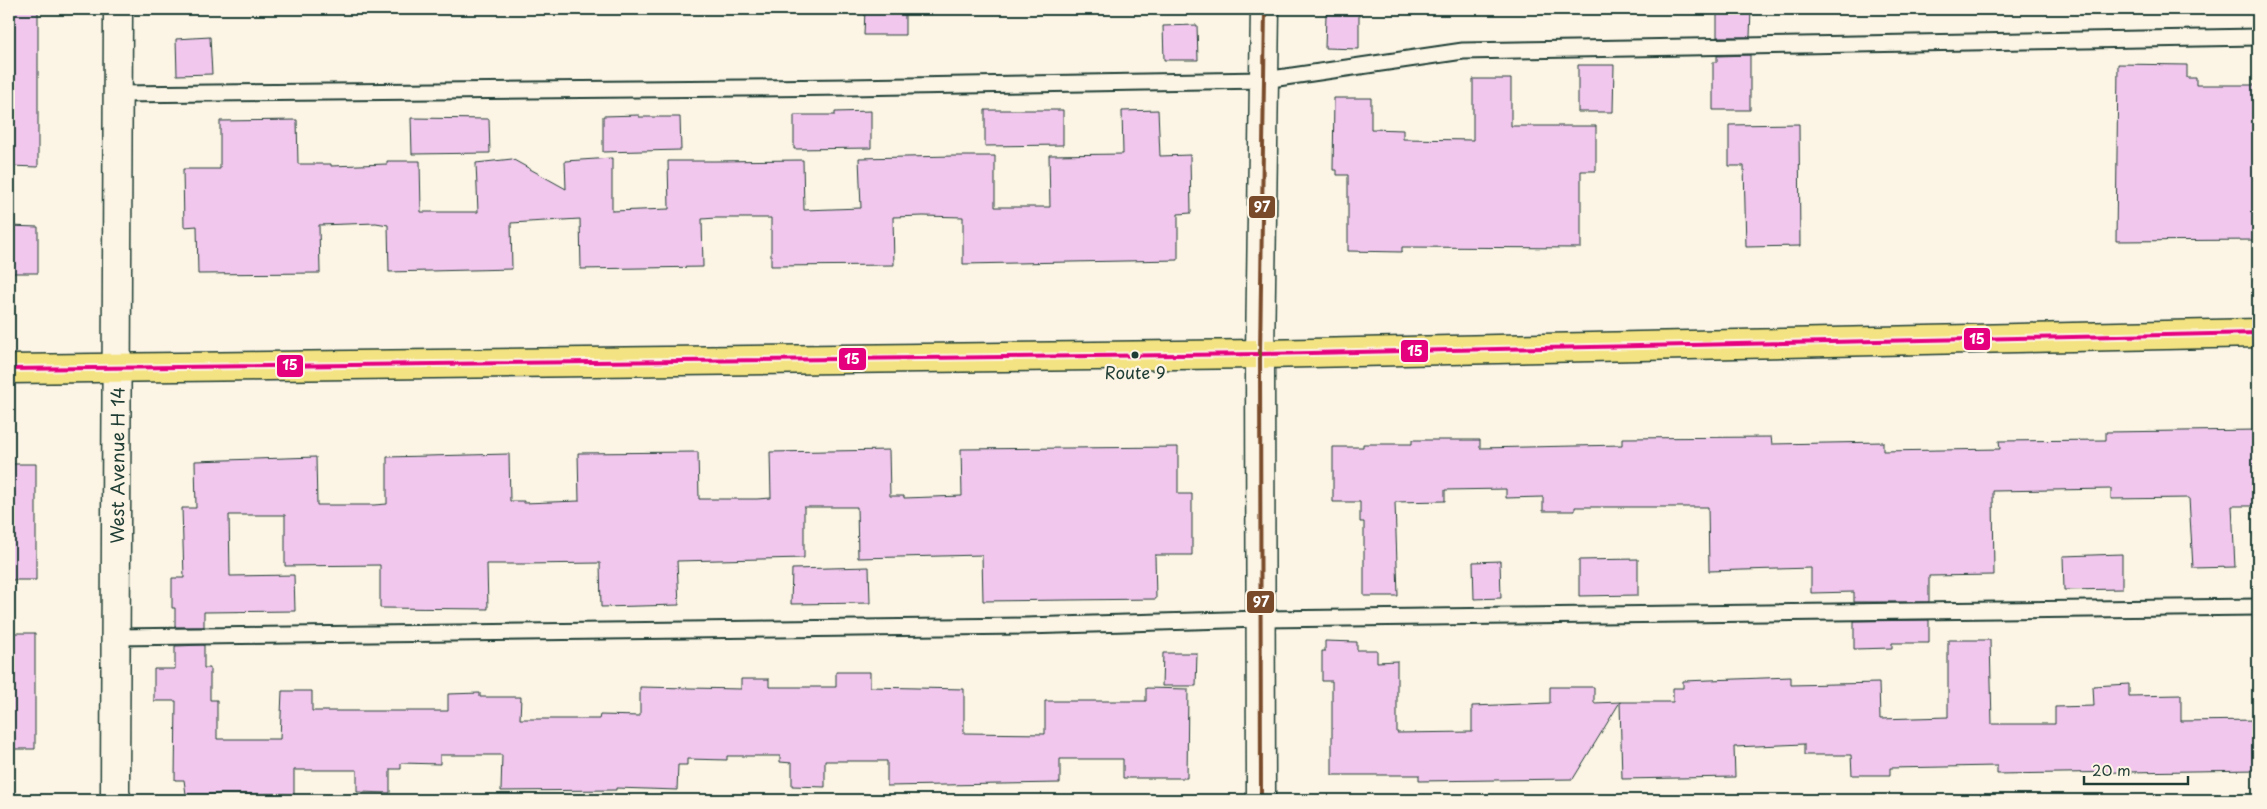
<svg xmlns="http://www.w3.org/2000/svg" width="2267" height="809" font-family="'Playpen Sans',sans-serif">
  <style>
    .building { fill: #f2c7ed; stroke: #1f3d34 }
    .lines { fill: none; stroke-linecap: round; stroke-linejoin: round }
    .service-casing { stroke: #1f3d34; stroke-width: 19 }
    .minor-casing { stroke: #1f3d34; stroke-width: 31 }
    .primary-casing { stroke: #1f3d34; stroke-width: 31 }
    .service { stroke: #fcf5e5; stroke-width: 15 }
    .minor { stroke: #fcf5e5; stroke-width: 28 }
    .primary { stroke: #f4e382; stroke-width: 28 }
    .bus-1-casing { stroke: #fcf5e5; stroke-width: 8 }
    .bus-2-casing { stroke: #fcf5e5; stroke-width: 8 }
    .bus-1 { stroke: #e5007d; stroke-width: 4 }
    .bus-2 { stroke: #7a4b2a; stroke-width: 4 }
    .bus-dot { fill: #1f3d34; stroke: #fcf5e5; stroke-width: 2 }
    .labels { text-anchor: middle; dominant-baseline: central; stroke-width: 4.5; stroke-linejoin: round; paint-order: stroke }
    .bus-label { font-size: 17px; fill: #1f3d34; stroke: #fcf5e5 }
    .street-label { font-size: 18px; fill: #1f3d34; stroke: #fcf5e5 }
    .line-badge { stroke: #fcf5e5; stroke-width: 2 }
    .badge-label { font-size: 14px; text-anchor: middle; font-weight: bold; fill: #fff }
  </style>
  <rect width="100%" height="100%" fill="#fcf5e5"/>
  <filter id="ink" filterUnits="userSpaceOnUse"><feTurbulence type="fractalNoise" baseFrequency=".02" numOctaves="2"/><feDisplacementMap in="SourceGraphic" scale="10" xChannelSelector="R" yChannelSelector="G"/><feConvolveMatrix kernelMatrix="1 2 1 2 8 2 1 2 1" color-interpolation-filters="sRGB"/></filter>
  <g filter="url(#ink)">
    <path class="building" d="M9,9H38V167L9,166Z
      M865,9H905V35H864Z
      M1717,9H1751L1750,37H1717Z
      M1326,14H1359V49L1325,48Z
      M1197,25L1198,60H1164L1163,26Z
      M210,37L212,74L177,75L176,39Z
      M1750,55V110H1713V62H1717V56Z
      M2118,64L2187,65V78H2196V85H2258V240L2116,241Z
      M1578,65H1614L1613,112H1578Z
      M1473,79H1511V126H1596V171H1581V248L1402,247V252L1348,251V175H1337V170H1333L1334,98H1371V129L1403,130V139L1473,140Z
      M985,110H1063V145L985,146Z
      M1158,110L1160,156L1190,155L1191,213L1178,214V260L963,264V217L923,216L893,217L894,265L771,266V218H716L702,219L703,267L581,269L580,219L511,223L512,269L389,272L388,225L376,223L319,225L320,273L198,274L197,226L184,227L183,169H220V121L297,120L298,164H331V166L387,164V161H420L421,212H478L476,163L512,159L566,189L565,161L612,158V211L669,209L668,161H715L803,160L804,210L861,208L859,158L953,156H995V207H1050L1049,155L1123,154L1122,111Z
      M871,111V148L794,149V115H835V112Z
      M639,115V117H680L681,150L603,152V116Z
      M411,118L489,119L490,153L412,154Z
      M1799,124L1800,246L1746,247L1744,166H1729V125Z
      M9,226L38,227V273H9Z
      M2258,430V506H2232L2235,567L2193,568L2189,498L2111,499V489L1993,491L1994,575L1929,576V602H1854V592L1811,593V568L1709,571L1708,507H1575V511H1543V497L1506,498V489L1445,490V501L1395,502L1398,596H1364V522H1360V502H1333V447H1363V444H1412V440H1480V448L1622,445V438L1771,437L1772,444L1883,442V451L2000,449L1999,441L2106,440V432Z
      M1178,447V494H1192V555H1155L1156,599L983,601L982,555L858,558L857,507H804V558L677,561L679,605L601,607L600,563L524,564H487L488,609L380,608V565L285,566V515H229L230,576L294,575L295,611L204,612V627H175V608H172V578H184L182,508H196L195,461L316,457L317,505H374L387,504V457L509,454L510,501H524V503L579,501L578,453L698,452L699,499H757L771,498L770,452L889,450L890,496H904V498L962,496L961,449Z
      M9,464H36V580H9Z
      M2122,554V589L2064,590L2063,556Z
      M1638,559V595L1579,596V560Z
      M1500,561L1501,598L1474,599L1473,562Z
      M869,567L870,603L791,604L792,569Z
      M1929,620V643H1892V648L1854,649V621Z
      M9,633H35V749H9Z
      M1948,640H1990L1992,724H2055V707L2094,706L2093,686L2129,684V696L2181,695V721L2258,720V770L1997,774V766L1890,768V775H1852L1851,755H1804V744L1734,747L1735,777L1622,779L1620,702H1673V688H1683V681L1791,677V685L1879,683L1880,719L1948,717Z
      M1325,641L1357,642V650H1377V662L1397,661V733L1472,732V706L1550,703V687H1594V703L1620,702L1573,779L1419,781V775H1332V681H1322V651H1325Z
      M204,645V668H210V700H217V739H280L282,691H312V711H448V694L480,693V697H521L520,719H599L600,715L640,716V687L741,689V679H769V687H836V672H870V687L964,689V733L1045,734V701H1146V688L1188,689L1187,778H1123V759H1060V783L887,786V761H825V787L792,786V763L780,762V756H727V760L687,759V765H678L677,790L616,788V790L501,791L502,755H440V764L401,763V769H390V793L357,792V770H294V794H186L184,780H175L176,701H154V669H175V646Z
      M1163,653H1197L1196,686H1162Z"/>
    <g class="lines">
      <defs>
        <path id="service" d="M117,94L850,87L1264,80L1463,51L2258,37
          M114,637L1026,626L1260,619L2258,607"/>
        <g id="minor">
          <path id="s1" d="M117,800L115,793L118,9"/>
          <path d="M1261,800L1260,354L1265,9"/>
        </g>
        <path id="primary" d="M9,369L1260,354L2258,333"/>
      </defs>
      <use href="#service" class="service-casing"/>
      <use href="#minor" class="minor-casing"/>
      <use href="#primary" class="primary-casing"/>
      <use href="#service" class="service"/>
      <use href="#minor" class="minor"/>
      <use href="#primary" class="primary"/>
      <defs>
        <path id="bus-1" d="M9,369L1260,354L2258,333"/>
        <path id="bus-2" d="M1261,800L1260,354L1265,9"/>
      </defs>
      <use href="#bus-1" class="bus-1-casing"/>
      <use href="#bus-2" class="bus-2-casing"/>
      <use href="#bus-1" class="bus-1"/>
      <use href="#bus-2" class="bus-2"/>
    </g>
  </g>
  <circle class="bus-dot" cx="1135" cy="355" r="4.5"/>
  <g class="labels">
    <g class="bus-label">
      <text x="1135" y="372">Route 9</text>
    </g>
    <g class="street-label">
      <text stroke="none"><textPath href="#s1" startOffset="335">West Avenue H 14</textPath></text>
    </g>
  </g>
  <g class="line-badge">
    <rect x="1248" y="195" width="28" height="24" rx="5" fill="#7a4b2a"/>
    <rect x="1963" y="327" width="28" height="24" rx="5" fill="#e5007d"/>
    <rect x="1400" y="339" width="29" height="24" rx="5" fill="#e5007d"/>
    <rect x="838" y="347" width="29" height="24" rx="5" fill="#e5007d"/>
    <rect x="276" y="354" width="28" height="24" rx="5" fill="#e5007d"/>
    <rect x="1246" y="590" width="29" height="24" rx="5" fill="#7a4b2a"/>
  </g>
  <g class="badge-label">
    <text x="1262" y="212">97</text>
    <text x="1977" y="344">15</text>
    <text x="1415" y="356">15</text>
    <text x="852" y="364">15</text>
    <text x="290" y="370">15</text>
    <text x="1261" y="607">97</text>
  </g>
  <rect width="2267" height="809" fill="none" stroke="#fcf5e5" stroke-width="30"/>
  <rect x="15" y="15" width="2237" height="779" fill="none" stroke="#1f3d34" stroke-width="2" filter="url(#ink)"/>
  <path d="M2084 776v8h104v-8" fill="none" stroke="#1f3d34" stroke-width="2.5"/>
  <text x="2092" y="776" font-size="15" fill="#1f3d34" stroke="#fcf5e5" stroke-width="4" paint-order="stroke">20 m</text>
</svg>
